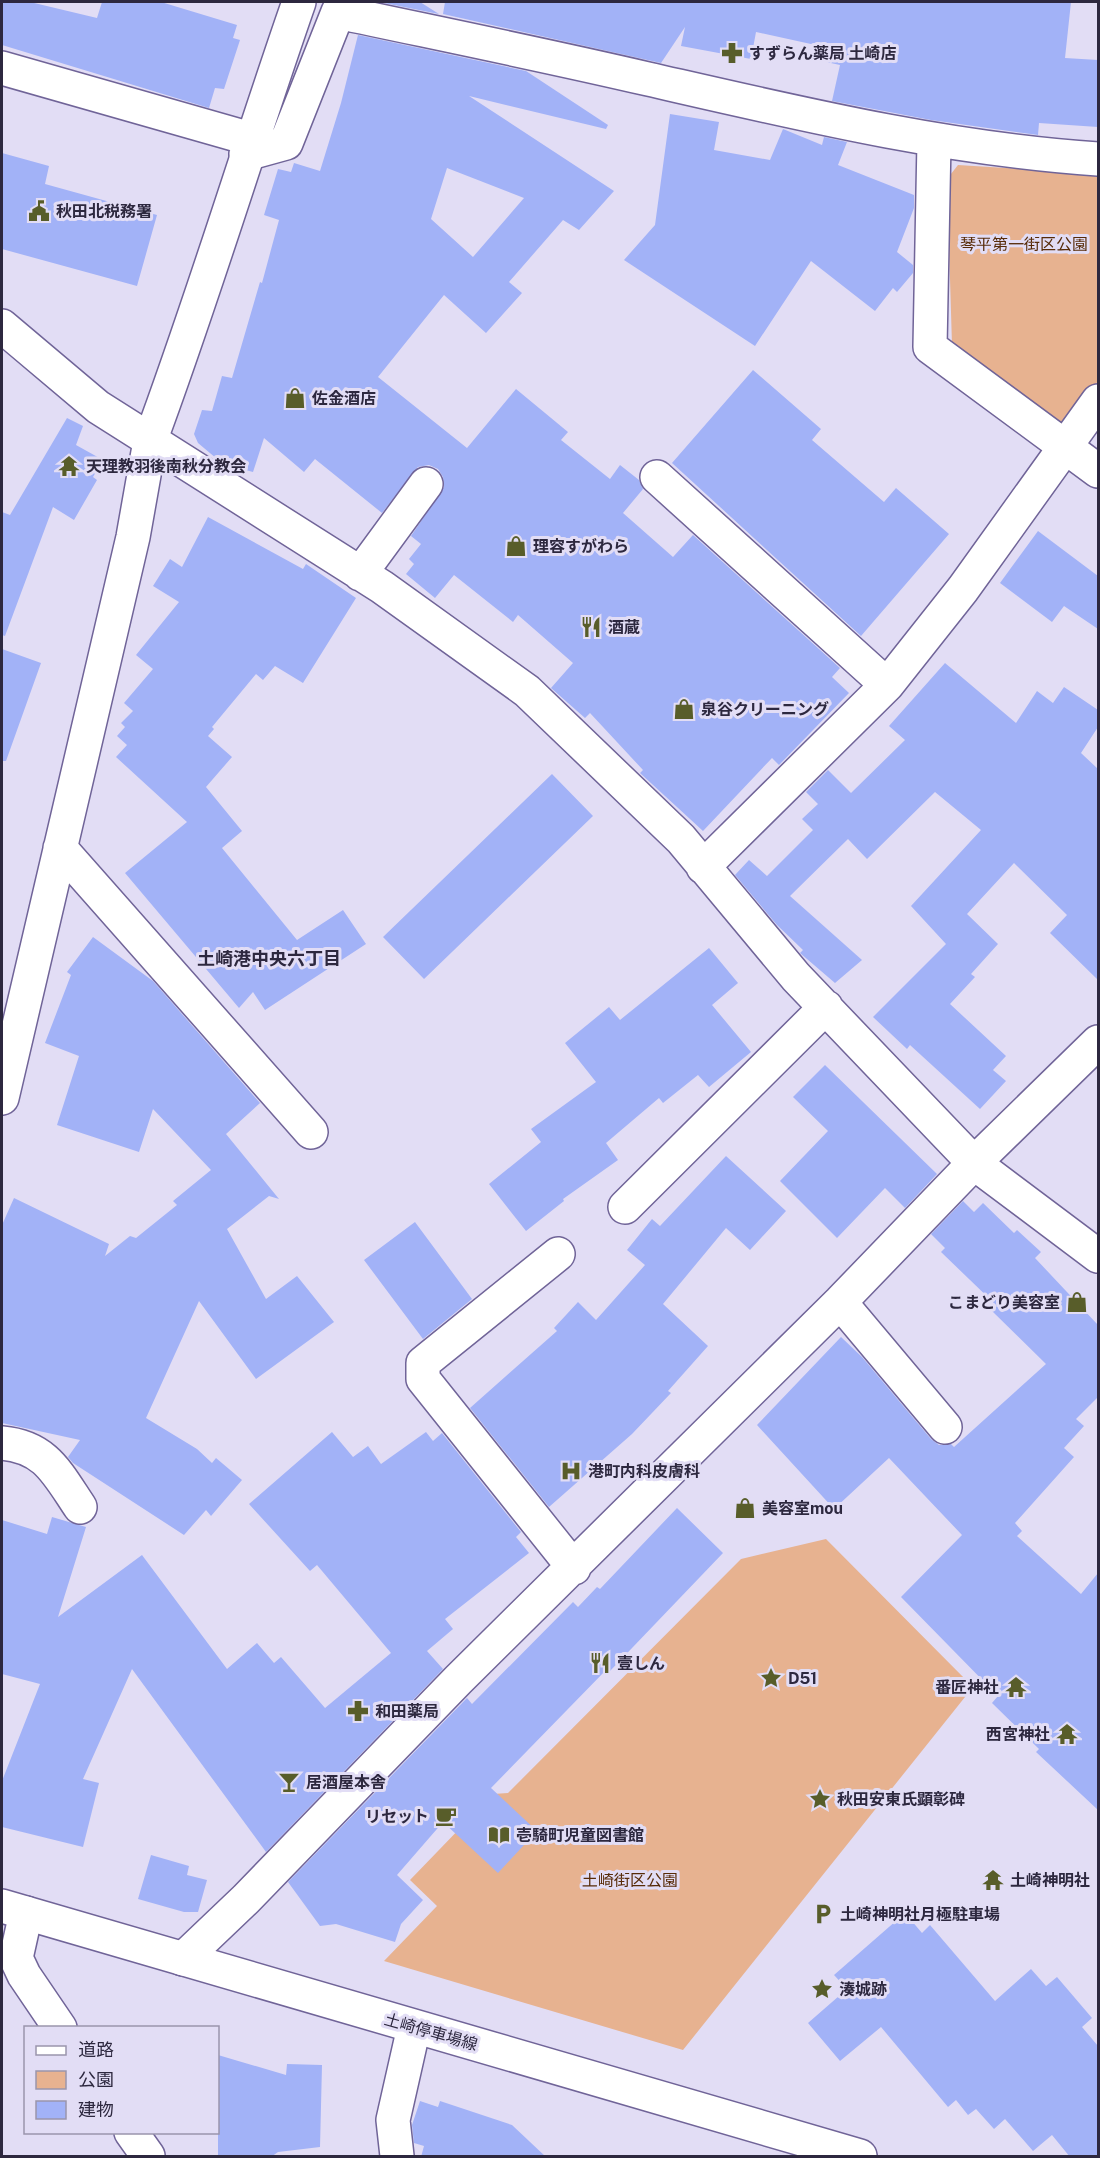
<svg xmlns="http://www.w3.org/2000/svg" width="1100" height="2158" font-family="'Public Sans','Noto Sans JP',sans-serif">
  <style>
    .green { fill: #e7b290 }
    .building { fill: #a2b2f7; fill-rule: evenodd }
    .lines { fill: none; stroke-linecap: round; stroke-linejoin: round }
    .street-casing { stroke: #706498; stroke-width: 36 }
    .secondary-casing { stroke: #706498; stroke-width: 36 }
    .street { stroke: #fff; stroke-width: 33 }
    .secondary { stroke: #fff; stroke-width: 33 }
    .labels { text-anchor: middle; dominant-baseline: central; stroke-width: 6; stroke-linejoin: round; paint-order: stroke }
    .poi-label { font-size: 16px; font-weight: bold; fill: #2d283f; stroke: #e2ddf5; text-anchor: start }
    .park-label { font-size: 16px; fill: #572b08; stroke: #e2ddf5 }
    .street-label { font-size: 16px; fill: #2d283f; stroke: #e2ddf5 }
    .neighbourhood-label { font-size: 18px; font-weight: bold; fill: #2d283f; stroke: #e2ddf5 }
  </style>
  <rect width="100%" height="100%" fill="#e2ddf5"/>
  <path class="green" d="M958,165L1098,174V381L1064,428L952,345L947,179Z
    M826,1539L973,1687L683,2050L384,1961L437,1906L410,1880L493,1794L508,1793L741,1559Z"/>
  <path class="building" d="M2,2H30L97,18L102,2H161L237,25L233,38L240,40L224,89L215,88L209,108L2,45Z
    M379,2H420L439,14Z
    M445,2H1071L1065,58L1098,60V127L1039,123L1038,135L931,120L832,101L840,65L817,60L820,46L756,32L751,59L681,46L685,27L661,63L443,14Z
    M358,35L526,71L608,125L606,129L469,96L614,191L579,230L563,220L509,282L522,293L486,333L444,295L378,377L467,448L516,389L568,432L561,440L610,479L620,465L639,480L643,489L623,513L673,557L693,535L840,668L832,677L849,693L779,765L772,758L703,831L640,773L643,770L590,713L585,718L551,688L573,663L518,615L513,622L454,575L435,598L406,574L414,564L409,559L421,544L411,536L444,487L443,477L438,469L429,465L418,467L382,513L315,459L304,472L264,438L253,472L223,464L198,443L194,434L202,410L212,411L222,376L232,378L260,282L262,283L279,220L264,215L278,169L291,172L294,163L320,171L341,103ZM447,168L524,198L473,257L431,219Z
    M670,114L719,122L714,150L770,160L783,129L822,145L824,137L847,142L838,165L914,195V208L897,252L913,265V273L897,292L893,288L875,311L811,261L755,346L624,260L655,225Z
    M2,153L49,166L45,184L157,215L137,286L2,249Z
    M753,370L821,429L812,440L884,502L896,488L949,534L861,636L672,463Z
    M67,418L83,426L76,445L103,460L93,477L97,480L74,520L53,507L5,636L2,635V512L10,515Z
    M208,517L303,569L306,564L356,598L303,683L275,666L263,680L256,674L212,727L214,729L208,736L232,757L206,787L242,831L222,848L297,940L343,910L366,944L265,1010L253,992L239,1008L125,873L187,822L116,757L127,745L117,736L125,727L121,723L133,711L124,703L153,669L136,655L179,602L153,586L170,559L182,567Z
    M1038,531L1098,576V629L1064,606L1052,622L1000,583Z
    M2,649L41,663L6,761H2Z
    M945,663L1016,723L1037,691L1053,703L1064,687L1098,710V727L1081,753L1098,769V980L1050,933L1067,915L1014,863L967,914L998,944L971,974L975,977L950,1004L1006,1056L993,1070L1006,1081L980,1109L910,1045L907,1049L873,1017L946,944L911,906L981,830L935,792L867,859L848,839L790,896L862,960L835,983L800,953L803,950L777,925L735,875L749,860L767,876L813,830L802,819L818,804L806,792L828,770L851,793L905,740L889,726Z
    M552,774L593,816L424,979L383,937Z
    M93,937L153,981L260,1103L226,1134L279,1199L269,1196L227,1229L266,1299L297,1276L334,1322L256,1379L199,1301L146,1418L197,1449L212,1463L216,1458L242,1480L211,1516L206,1510L184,1535L73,1463L68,1457L80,1440L2,1423V1225L14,1198L109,1244L105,1256L130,1236L136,1238L177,1205L173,1201L211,1170L153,1109L139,1152L57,1125L79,1056L45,1043L71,975L67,972Z
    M709,948L738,983L712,1005L751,1052L709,1087L698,1075L663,1103L659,1098L606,1143L618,1160L563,1199L564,1201L526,1231L489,1184L541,1142L531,1129L596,1082L565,1043L609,1007L620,1020Z
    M825,1065L937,1174L905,1208L885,1188L837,1238L780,1181L828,1131L793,1097Z
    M726,1156L786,1211L750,1250L726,1228L663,1304L708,1346L668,1391L671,1393L632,1434L549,1507L470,1408L557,1331L554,1328L578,1302L596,1320L645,1265L627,1250L652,1219L660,1226Z
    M963,1201L974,1212L983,1203L1014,1233L1017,1230L1041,1252L1035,1258L1098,1325V1397L1076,1419L1084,1426L1064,1448L1074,1457L1015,1523L1022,1531L1017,1536L1081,1594L1098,1573V1810L1036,1752L1039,1749L992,1703L998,1696L901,1597L962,1535L889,1458L834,1509L757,1425L841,1337L862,1357L931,1439L939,1445L951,1444L954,1447L1046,1364L992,1311L997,1306L941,1252L945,1248L931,1234Z
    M415,1222L472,1299L423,1339L364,1260Z
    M332,1432L353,1457L368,1446L381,1464L426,1432L433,1441L442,1433L521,1532L516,1537L529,1553L445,1619L453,1629L427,1651L443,1669L266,1852L132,1669L83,1779L99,1783L83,1847L2,1827V1781L40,1684L2,1674V1520L47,1534L52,1517L86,1527L58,1617L142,1555L227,1669L257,1643L274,1663L281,1657L325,1708L391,1653L317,1565L310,1571L249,1504Z
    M677,1508L723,1553L610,1671L607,1669L491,1788L537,1831L498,1873L443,1822L397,1875L423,1900L401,1924L395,1942L336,1924L320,1926L288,1882L467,1698L472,1704L573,1602L578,1607L597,1587L600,1589Z
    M151,1855L189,1866L187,1875L207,1880L198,1912H184L138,1899Z
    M905,1913L922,1933L930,1925L995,2001L1031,1969L1046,1986L1057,1977L1092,2018L1082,2027L1098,2046V2157H1070L1052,2135L1033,2151L1005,2119L994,2129L976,2109L968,2115L956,2100L948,2107L881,2027L840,2061L808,2023L847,1989L834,1975Z
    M218,2055L286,2075L287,2064L322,2065L320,2147L278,2152L271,2157H218Z
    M420,2101L438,2107L440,2101L512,2125L546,2157H421L424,2146L414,2143L412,2125Z"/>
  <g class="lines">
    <defs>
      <path id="street" d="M2,68L251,139
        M934,141L930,347L1098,471
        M246,154L286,143L338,12C441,34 545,55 648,79C797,113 946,149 1098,159
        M2,326L98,407L382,587L527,691L681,839L796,977L974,1163L1098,1256
        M657,477L887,685
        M360,574L426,484
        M60,848L311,1132
        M703,867L887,685L963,589L1098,401
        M2,1098L133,537L150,441
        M625,1207L826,1007
        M558,1254L423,1363V1379L574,1568
        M840,1302L945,1427
        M2,1443C46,1447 57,1473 80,1507
        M26,1913L16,1958L24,1975L60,2028
        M183,1959L246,1899L458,1680L840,1302L974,1163L1098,1042
        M131,2132L148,2156
        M397,2156L393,2120L414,2027"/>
      <path id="secondary" d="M150,441C204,296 248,148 299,2
        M2,1906L860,2156"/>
    </defs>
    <use href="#street" class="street-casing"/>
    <use href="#secondary" class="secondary-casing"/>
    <use href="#street" class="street"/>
    <use href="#secondary" class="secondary"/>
  </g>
  <defs>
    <symbol id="pharmacy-bare" viewBox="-9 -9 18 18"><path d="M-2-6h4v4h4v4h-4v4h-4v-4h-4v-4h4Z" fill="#585d2a" stroke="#e2ddf5" stroke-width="2.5" paint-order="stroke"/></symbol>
    <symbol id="civic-bare" viewBox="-9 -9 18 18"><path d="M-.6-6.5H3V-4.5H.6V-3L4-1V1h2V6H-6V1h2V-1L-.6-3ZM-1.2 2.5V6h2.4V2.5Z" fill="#585d2a" stroke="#e2ddf5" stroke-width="2.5" paint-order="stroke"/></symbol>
    <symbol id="shop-bare" viewBox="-9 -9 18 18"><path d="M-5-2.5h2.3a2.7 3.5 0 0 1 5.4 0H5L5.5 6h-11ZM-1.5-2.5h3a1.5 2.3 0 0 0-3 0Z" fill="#585d2a" stroke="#e2ddf5" stroke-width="2.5" paint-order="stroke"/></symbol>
    <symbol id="temple-bare" viewBox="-9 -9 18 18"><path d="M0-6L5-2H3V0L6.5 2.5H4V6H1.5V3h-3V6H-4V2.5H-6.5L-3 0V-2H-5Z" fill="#585d2a" stroke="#e2ddf5" stroke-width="2.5" paint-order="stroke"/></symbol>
    <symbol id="restaurant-bare" viewBox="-9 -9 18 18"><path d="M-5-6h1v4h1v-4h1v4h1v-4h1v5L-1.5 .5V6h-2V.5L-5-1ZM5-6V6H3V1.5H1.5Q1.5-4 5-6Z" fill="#585d2a" stroke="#e2ddf5" stroke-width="2.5" paint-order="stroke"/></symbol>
    <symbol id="hospital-bare" viewBox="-9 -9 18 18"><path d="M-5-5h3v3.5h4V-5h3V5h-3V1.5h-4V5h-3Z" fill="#585d2a" stroke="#e2ddf5" stroke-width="2.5" paint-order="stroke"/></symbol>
    <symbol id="sight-bare" viewBox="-9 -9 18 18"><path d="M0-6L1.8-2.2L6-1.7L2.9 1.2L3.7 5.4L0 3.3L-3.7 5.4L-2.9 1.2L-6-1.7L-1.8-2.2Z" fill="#585d2a" stroke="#e2ddf5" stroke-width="2.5" paint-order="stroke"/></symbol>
    <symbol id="bar-bare" viewBox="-9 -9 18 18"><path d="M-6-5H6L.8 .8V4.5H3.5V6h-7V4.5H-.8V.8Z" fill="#585d2a" stroke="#e2ddf5" stroke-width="2.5" paint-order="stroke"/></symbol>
    <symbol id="cafe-bare" viewBox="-9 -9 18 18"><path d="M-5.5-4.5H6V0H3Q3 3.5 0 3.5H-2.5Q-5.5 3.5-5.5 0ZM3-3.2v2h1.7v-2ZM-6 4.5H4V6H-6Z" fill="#585d2a" stroke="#e2ddf5" stroke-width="2.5" paint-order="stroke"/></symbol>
    <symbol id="library-bare" viewBox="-9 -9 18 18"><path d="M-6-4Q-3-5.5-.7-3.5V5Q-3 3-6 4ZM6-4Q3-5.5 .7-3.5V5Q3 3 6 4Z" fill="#585d2a" stroke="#e2ddf5" stroke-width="2.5" paint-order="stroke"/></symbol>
    <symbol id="parking-bare" viewBox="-9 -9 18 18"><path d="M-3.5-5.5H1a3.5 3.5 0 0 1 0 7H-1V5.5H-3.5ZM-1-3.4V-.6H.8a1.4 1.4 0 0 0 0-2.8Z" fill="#585d2a" stroke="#e2ddf5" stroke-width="2.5" paint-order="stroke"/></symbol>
  </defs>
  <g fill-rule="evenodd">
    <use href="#pharmacy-bare" x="717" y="38" width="30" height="30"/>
    <use href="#civic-bare" x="24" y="196" width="30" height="30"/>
    <use href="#shop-bare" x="280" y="383" width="30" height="30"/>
    <use href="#temple-bare" x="54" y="451" width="30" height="30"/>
    <use href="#shop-bare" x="501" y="531" width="30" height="30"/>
    <use href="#restaurant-bare" x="576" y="612" width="30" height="30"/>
    <use href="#shop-bare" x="669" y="694" width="30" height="30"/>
    <use href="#shop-bare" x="1062" y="1287" width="30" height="30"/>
    <use href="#hospital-bare" x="556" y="1456" width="30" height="30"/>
    <use href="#shop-bare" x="730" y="1493" width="30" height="30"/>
    <use href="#restaurant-bare" x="585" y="1648" width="30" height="30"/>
    <use href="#sight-bare" x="756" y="1663" width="30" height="30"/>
    <use href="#temple-bare" x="1001" y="1672" width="30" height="30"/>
    <use href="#pharmacy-bare" x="343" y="1696" width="30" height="30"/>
    <use href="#temple-bare" x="1052" y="1719" width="30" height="30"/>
    <use href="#bar-bare" x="274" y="1767" width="30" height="30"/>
    <use href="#sight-bare" x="805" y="1784" width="30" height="30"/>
    <use href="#cafe-bare" x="431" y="1801" width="30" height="30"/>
    <use href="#library-bare" x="484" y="1820" width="30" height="30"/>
    <use href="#temple-bare" x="978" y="1865" width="30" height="30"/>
    <use href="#parking-bare" x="808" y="1899" width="30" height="30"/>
    <use href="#sight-bare" x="807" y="1974" width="30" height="30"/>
  </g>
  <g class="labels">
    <g class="poi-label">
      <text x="749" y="53">すずらん薬局 土崎店</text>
      <text x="56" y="211">秋田北税務署</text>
      <text x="312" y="398">佐金酒店</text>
      <text x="86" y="466">天理教羽後南秋分教会</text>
      <text x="533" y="546">理容すがわら</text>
      <text x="608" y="627">酒蔵</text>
      <text x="701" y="709">泉谷クリーニング</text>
      <text x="1060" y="1302" text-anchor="end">こまどり美容室</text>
      <text x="588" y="1471">港町内科皮膚科</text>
      <text x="762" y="1508">美容室mou</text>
      <text x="617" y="1663">壹しん</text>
      <text x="788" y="1678">D51</text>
      <text x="999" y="1687" text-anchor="end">番匠神社</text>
      <text x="375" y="1711">和田薬局</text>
      <text x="1050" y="1734" text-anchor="end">西宮神社</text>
      <text x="306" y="1782">居酒屋本舎</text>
      <text x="837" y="1799">秋田安東氏顕彰碑</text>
      <text x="429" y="1816" text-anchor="end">リセット</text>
      <text x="516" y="1835">壱騎町児童図書館</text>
      <text x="1010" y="1880">土崎神明社</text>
      <text x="840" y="1914">土崎神明社月極駐車場</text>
      <text x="839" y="1989">湊城跡</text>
    </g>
    <g class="park-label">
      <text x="1024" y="244">琴平第一街区公園</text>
      <text x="630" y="1880">土崎街区公園</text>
    </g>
    <g class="street-label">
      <text transform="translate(431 2032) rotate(16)">土崎停車場線</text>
    </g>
    <g class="neighbourhood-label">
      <text x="269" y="958">土崎港中央六丁目</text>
    </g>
  </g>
  <rect width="1100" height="2158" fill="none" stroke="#2d283f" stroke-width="6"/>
  <rect x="24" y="2026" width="195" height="108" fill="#e2ddf5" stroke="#9a95ac" stroke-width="1.5"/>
  <rect x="36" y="2046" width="30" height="9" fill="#ffffff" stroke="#9a95ac" stroke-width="1.5"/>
  <text x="78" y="2056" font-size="18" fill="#2d283f">道路</text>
  <rect x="36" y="2071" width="30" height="18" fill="#e7b290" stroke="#9a95ac" stroke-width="1.5"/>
  <text x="78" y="2086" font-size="18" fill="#2d283f">公園</text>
  <rect x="36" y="2101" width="30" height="18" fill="#a2b2f7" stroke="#9a95ac" stroke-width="1.5"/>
  <text x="78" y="2116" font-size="18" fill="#2d283f">建物</text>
</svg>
